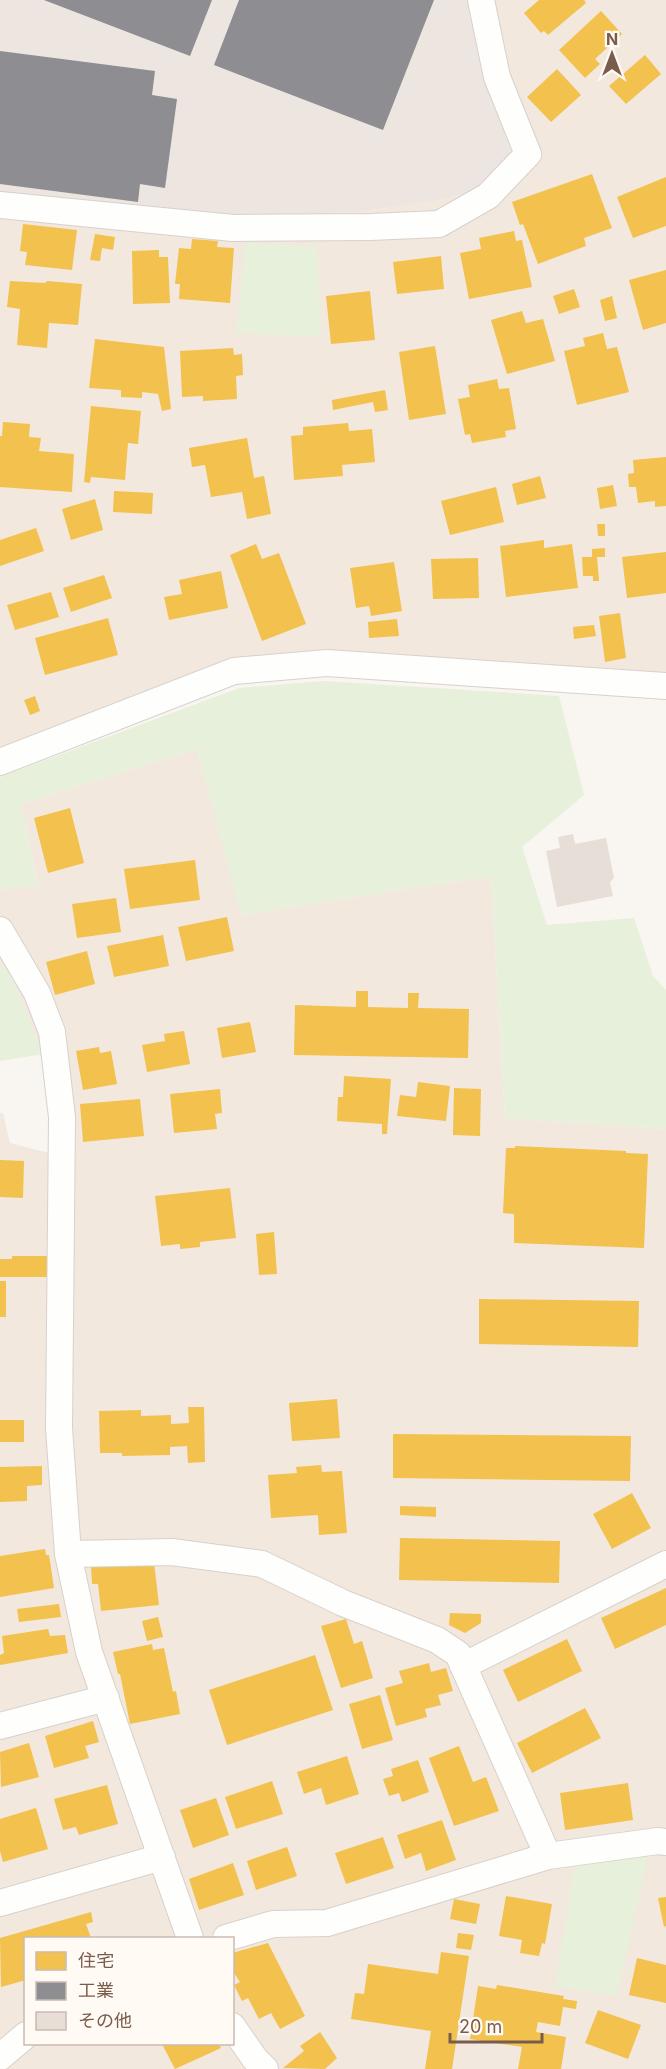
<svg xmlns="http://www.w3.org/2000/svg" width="666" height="2069" font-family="Inter,'Noto Sans JP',sans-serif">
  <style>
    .residential { fill: #f2e8de; fill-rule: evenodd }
    .industrial { fill: #ede5e0 }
    .green { fill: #e7f0db }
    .homes { fill: #f2c14e }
    .industry { fill: #8d8d92 }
    .building { fill: #e6ded7 }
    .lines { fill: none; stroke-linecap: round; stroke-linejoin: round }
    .minor-casing { stroke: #d7d1cb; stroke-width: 28 }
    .minor { stroke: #fefefd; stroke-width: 26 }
  </style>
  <rect width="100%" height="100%" fill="#f9f5f0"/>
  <path class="residential" d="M473,0H666V673L339,652L0,750V194L330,216L426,202L474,192Z
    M197,749L242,915L491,876L505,1118L666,1129V2069H0V1113H3L10,1143L53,1154L43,1054L10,973L0,962V889L38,885L21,804ZM26,1938H232V2044H26Z"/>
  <path class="industrial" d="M0,0H473L511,153L474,192L426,202L330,216L221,219L0,194Z"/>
  <path class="green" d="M246,242L317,247L321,337L236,333Z
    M324,681L559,696L584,795L522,847L547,925L634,918L653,976L666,990V1129L505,1118L491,876L241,915L197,749L21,804L38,886L0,889V777L239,688Z
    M0,962L10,973L43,1054L0,1061Z
    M649,1852L617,1996L555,1986L575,1863Z"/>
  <path class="homes" d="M539,0H584L586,3L548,35L544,31L541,33L524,13Z
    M601,11L622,34L595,59L600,64L585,78L559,50Z
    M645,55L661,74L626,104L609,86Z
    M557,69L581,95L551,122L527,97Z
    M592,174L612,228L584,238L586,246L538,264L523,224L520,225L512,202Z
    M666,177V226L633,238L617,197Z
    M23,224L77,230L72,270L25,265L27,252L20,251Z
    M514,231L516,241L522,240L532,287L469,299L460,253L481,249L479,238Z
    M95,234L115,237L113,250L102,248L100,261L90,260Z
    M192,239L218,241L217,247L234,248L230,303L179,299L180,284H175L179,248L191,249Z
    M159,250V257H168L170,303L133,304L132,251Z
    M441,256L444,289L397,294L393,262Z
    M666,270V323L643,330L629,280Z
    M10,281L45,283L47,281L82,284L78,325L49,323L47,348L17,345L20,309L7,307Z
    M574,289L580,307L559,314L553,296Z
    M370,291L375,340L331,344L326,296Z
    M612,296L617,318L605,321L600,300Z
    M522,311L526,323L543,319L555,361L507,374L491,320Z
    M603,333L607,349L617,347L629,392L577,405L564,351L585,346L583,338Z
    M95,339L164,347L171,409L162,411L158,394L142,392V398L121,397V390L89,388Z
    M435,346L446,414L409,420L399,352Z
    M233,348L234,355L242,354L243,375L236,376L237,399L203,401V396L182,397L180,351Z
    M497,379L499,389L509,388L516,429L505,431L506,437L472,443L470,434L465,435L458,399L470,397L468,385Z
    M385,390L388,410L375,412L373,402L333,410L332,400Z
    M91,406L141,411L138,444L128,443L125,480L91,477L90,483L84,482Z
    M3,422L30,424L29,437L41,438L39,451L74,454L72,492L0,487V436H2Z
    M348,423L349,431L372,429L375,462L342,465L343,476L294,480L291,436L303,435V427Z
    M247,438L254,478L264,476L271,514L247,519L242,492L211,497L205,465L192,467L189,448Z
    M666,457V506L655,507V501L638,503L636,487H629L628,474L634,473L633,460Z
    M540,476L546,498L517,505L512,484Z
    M613,485L617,506L600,509L597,488Z
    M496,487L504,522L450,535L441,501Z
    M114,491L153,493L152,514L113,512Z
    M95,499L103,530L71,540L62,509Z
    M597,524H605V536H598Z
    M36,528L44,551L0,566V540Z
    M544,540V548L572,544L578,588L506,597L500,546Z
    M256,544L262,559L279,553L306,624L262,641L230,555Z
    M605,548V557H597L599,581H593V576H583L582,557H592V549Z
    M666,552V593L627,598L622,557Z
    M478,558L479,598L433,599L431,559Z
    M394,562L402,611L371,616L369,606L356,608L350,568Z
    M221,571L228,608L169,620L164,597L182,594L179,580Z
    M104,575L112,598L71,612L63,588Z
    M51,592L59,617L15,630L7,605Z
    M620,613L626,658L605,662L599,616Z
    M108,618L118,655L45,675L35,638Z
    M397,619L399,636L369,638L368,622Z
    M594,625L596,636L574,639L573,627Z
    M35,696L40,711L30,715L24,700Z
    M70,808L84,863L48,873L34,818Z
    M195,860L200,900L130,909L124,869Z
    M116,898L121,932L77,938L72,904Z
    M227,917L234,951L186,961L178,927Z
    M163,935L169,966L114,977L107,946Z
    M87,951L95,984L55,995L46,962Z
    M356,991H368V1007L408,1008V993H419L418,1008L469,1009L468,1058L294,1055L295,1005L356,1007Z
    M250,1022L256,1052L222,1058L217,1028Z
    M184,1031L190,1064L147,1072L142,1045L165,1041L164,1034Z
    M99,1047L100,1053L111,1051L117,1084L83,1090L76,1051Z
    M344,1076L391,1079L387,1134H382V1124L337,1121L338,1097H343Z
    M418,1082L450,1086L446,1121L397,1116L400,1095L416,1097Z
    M454,1088L481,1089L480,1136L453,1135Z
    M220,1089L222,1113L215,1114L217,1129L174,1133L170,1094Z
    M140,1099L144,1136L83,1142L80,1104Z
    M515,1146L626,1151V1153L648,1154L644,1248L514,1243V1214L503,1213L506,1148H515Z
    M0,1160L24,1161L23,1198L0,1197Z
    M230,1188L236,1238L200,1242V1247L180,1249V1244L161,1246L155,1196Z
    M274,1232L277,1274L259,1275L256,1234Z
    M12,1256H48V1277H0V1259H12Z
    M0,1281H6V1317H0Z
    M479,1299L639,1301L638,1347L479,1344Z
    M337,1399L340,1438L292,1441L289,1403Z
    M188,1407H204L205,1462L188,1463L187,1446L170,1447V1455L122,1456V1453H100L99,1411L141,1410V1416L171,1415V1424L189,1423Z
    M0,1420H24V1442H0Z
    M393,1434L631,1436L630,1481L393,1478Z
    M321,1465L322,1472L342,1471L347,1533L319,1535L318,1515L271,1518L268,1475L297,1473L296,1467Z
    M42,1466V1485L27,1486V1501L0,1502V1467Z
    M632,1493L651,1528L612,1549L593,1514Z
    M400,1506L436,1507V1517L400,1515Z
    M400,1538L560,1541L559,1583L399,1580Z
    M45,1549L46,1555H49L54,1588L0,1597V1556Z
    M137,1561L154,1562L159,1605L101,1611L98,1584H92L91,1567Z
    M666,1588V1625L615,1649L601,1618Z
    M59,1604L61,1617L19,1622L17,1609Z
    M450,1613L481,1614V1623L465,1633L449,1625Z
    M158,1617L163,1637L147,1641L142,1621Z
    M346,1619L354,1644L362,1641L373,1678L341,1688L321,1626Z
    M48,1629L50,1636L65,1635L68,1653L0,1665V1655L4,1653L2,1636Z
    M567,1639L582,1671L518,1702L503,1670Z
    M152,1644L153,1650L164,1648L173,1692L176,1691L180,1714L130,1724L120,1674H118L113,1652Z
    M315,1655L333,1710L227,1745L209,1690Z
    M429,1663L431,1672L446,1668L453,1691L438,1695L441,1705L425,1709L427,1717L396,1726L385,1688L403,1683L399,1671Z
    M380,1695L393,1740L362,1749L349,1704Z
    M585,1708L601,1738L532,1773L517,1743Z
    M93,1721L99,1742L85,1746L89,1758L54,1768L45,1736Z
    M29,1743L39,1777L1,1787L0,1752Z
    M459,1746L473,1782L486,1777L499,1811L454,1826L429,1758Z
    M347,1756L359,1794L326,1805L321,1788L304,1794L297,1772Z
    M418,1760L429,1792L402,1802L399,1793L389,1796L383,1779L393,1776L391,1769Z
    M272,1781L283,1814L236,1829L225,1797Z
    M628,1783L633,1820L565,1830L560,1793Z
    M107,1785L118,1824L79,1835L76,1827L63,1830L54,1799Z
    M216,1798L229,1835L193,1848L180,1810Z
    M36,1808L48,1849L3,1862L0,1851V1819Z
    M442,1820L456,1860L426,1871L421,1853L405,1859L397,1835Z
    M383,1837L394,1868L346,1884L335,1853Z
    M287,1847L297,1876L256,1890L247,1861Z
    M233,1863L244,1895L199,1910L189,1879Z
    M506,1896L552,1904L545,1944L542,1943L539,1956L520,1953L522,1940L499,1936Z
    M666,1897V1926L664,1927L658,1898Z
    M454,1899L480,1904L476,1924L450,1919Z
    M91,1912L93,1922L86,1924L91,1938H26V1980L1,1987L0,1938Z
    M458,1933L474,1935L471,1950L456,1948Z
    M268,1943L305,2016L280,2029L271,2013L259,2019L248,1998L242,2001L234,1985L240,1982L232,1970V1953Z
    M441,1952L469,1956L452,2069H425L431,2031L351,2019L355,1993L364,1994L368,1964L438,1974Z
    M637,1958L666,1965V2003L629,1995Z
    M497,1985L564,1996L563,1999L577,2001L576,2009L563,2007L560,2026L538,2022L536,2032L566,2037L561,2069H518L522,2047L470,2039L478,1986L496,1989Z
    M598,2010L641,2025L628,2059L585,2043Z
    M320,2032L337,2058L325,2069L283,2068L304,2051L300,2046Z
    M162,2044H219L221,2048L175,2069Z"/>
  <path class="industry" d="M44,0H212L190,56Z
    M239,0H434L383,130L214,65Z
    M0,51L155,71L152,95L177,99L165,188L140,184L138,202L0,184Z"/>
  <path class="building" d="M573,834L575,844L606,838L614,878L610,882L613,896L557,907L546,851L560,848L558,837Z"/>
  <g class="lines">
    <defs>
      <path id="minor" d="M0,205L233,228L370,227L439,224L488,196L528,154L497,77L481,0
        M0,762L234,671L327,663L666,686
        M0,930L37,993L52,1032L62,1117L59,1428L68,1554L89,1652L190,1938
        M68,1554L172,1552L262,1564L343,1603L437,1640L458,1654L548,1856
        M463,1666L666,1564
        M0,1726L106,1698
        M0,1903L162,1857
        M226,1938L273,1924L327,1923L548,1856L658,1841L666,1842
        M232,2026L255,2059L265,2069
        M0,2057L26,2035"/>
    </defs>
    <use href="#minor" class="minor-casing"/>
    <use href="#minor" class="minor"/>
  </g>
  <rect x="24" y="1937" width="210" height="108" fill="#fffaf3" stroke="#cabbb1" stroke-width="1.5"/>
  <rect x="36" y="1952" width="30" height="18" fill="#f2c14e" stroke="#cabbb1" stroke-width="1.5"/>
  <text x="78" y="1967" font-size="18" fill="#7a5c4d">住宅</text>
  <rect x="36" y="1982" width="30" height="18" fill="#8d8d92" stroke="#cabbb1" stroke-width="1.5"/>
  <text x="78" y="1997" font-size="18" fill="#7a5c4d">工業</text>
  <rect x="36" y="2012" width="30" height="18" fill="#e6ded7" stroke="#cabbb1" stroke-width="1.5"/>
  <text x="78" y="2027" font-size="18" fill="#7a5c4d">その他</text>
  <g transform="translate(612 54)" stroke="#fffaf3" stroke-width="4.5" paint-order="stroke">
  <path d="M0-4.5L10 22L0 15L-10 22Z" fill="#7a5c4d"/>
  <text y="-9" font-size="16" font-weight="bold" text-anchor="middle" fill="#7a5c4d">N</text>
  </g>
  <path d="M450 2033v9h92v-9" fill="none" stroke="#7a5c4d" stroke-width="3"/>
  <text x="459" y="2033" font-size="18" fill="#7a5c4d" stroke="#fffaf3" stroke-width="4.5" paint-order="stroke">20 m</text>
</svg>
